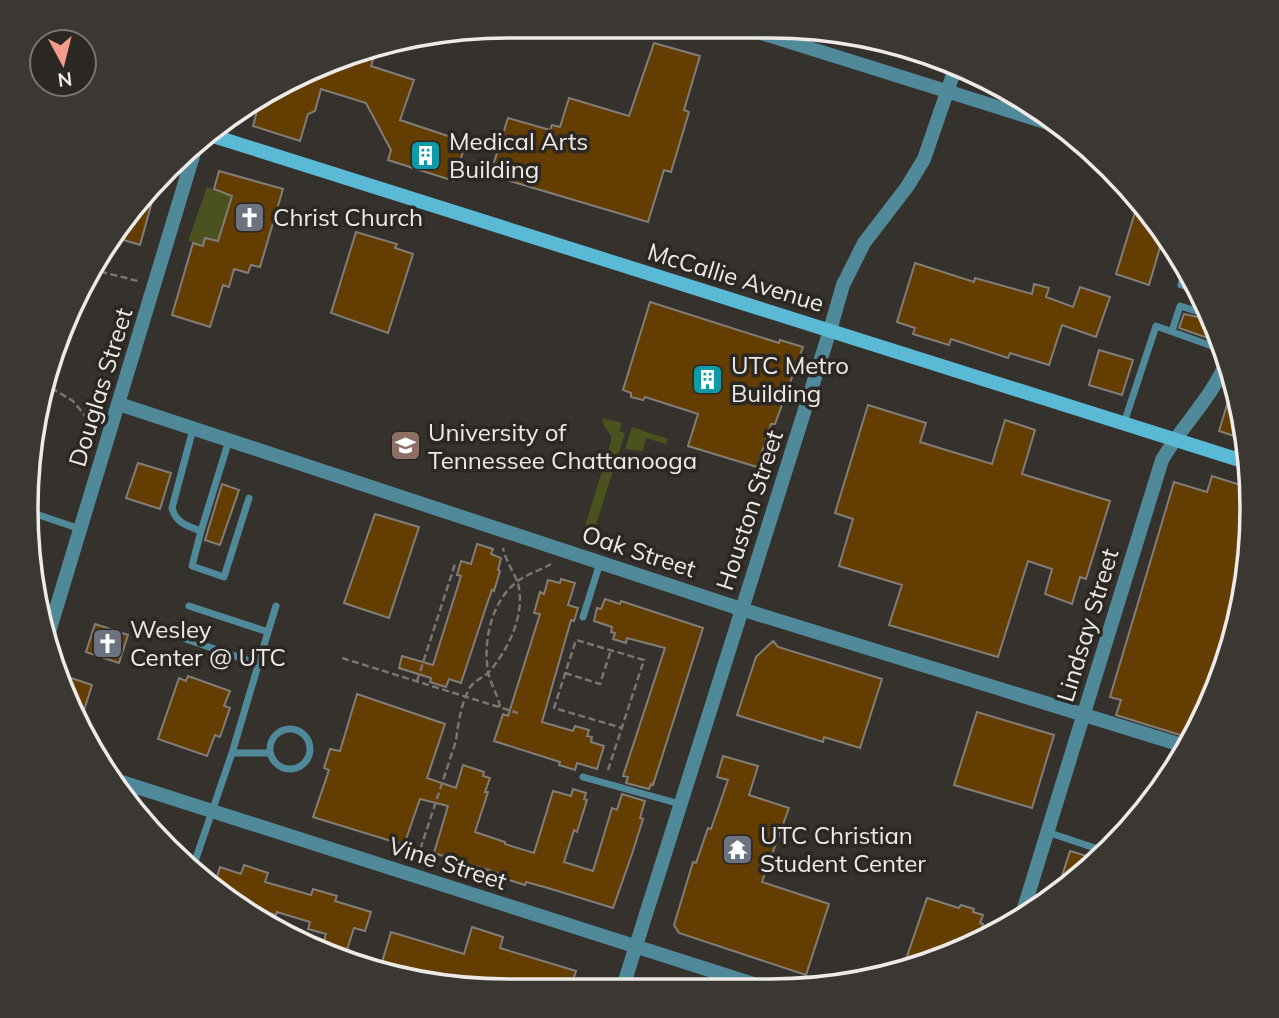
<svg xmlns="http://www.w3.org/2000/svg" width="1279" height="1018" font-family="Mulish,sans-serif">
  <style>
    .green { fill: #4b511f }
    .building { fill: #643d02; stroke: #827d77; stroke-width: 2 }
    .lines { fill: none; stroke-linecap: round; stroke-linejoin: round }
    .path { stroke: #797571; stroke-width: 2.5; stroke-dasharray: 7 3.5; stroke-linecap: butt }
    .service { stroke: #50899a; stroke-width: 7 }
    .minor { stroke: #50899a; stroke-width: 14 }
    .tertiary { stroke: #50899a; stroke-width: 14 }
    .secondary { stroke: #5abad6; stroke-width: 14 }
    .labels { text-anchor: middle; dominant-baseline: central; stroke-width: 7; stroke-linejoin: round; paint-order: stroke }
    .poi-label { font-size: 24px; fill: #edeae7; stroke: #2b2723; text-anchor: start }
    .street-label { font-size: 24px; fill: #edeae7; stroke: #2b2723 }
    .rim { fill: none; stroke: #edeae7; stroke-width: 3.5 }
  </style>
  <rect width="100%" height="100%" fill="#35312c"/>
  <path class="green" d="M207,187L232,196L218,241L205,238L202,245L188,241Z
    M602,418L622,423L619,431L625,433L593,534L584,530L611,441V436L604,426Z
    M632,427L668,439L666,444L646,438L643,451L625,449Z"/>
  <path class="building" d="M654,43L700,56L684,110L689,112L671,172L664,170L648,222L490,175L508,118L550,130L552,125L560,127L569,98L629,116Z
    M378,45L371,66L414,80L400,120L466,142L454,181L388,160L391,150L366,103L321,89L315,111L308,114L300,141L253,126L261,96L268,91Z
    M219,171L283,189L260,267L251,265L248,273L234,269L229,287L223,285L210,327L172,315L193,243L203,246L205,238L218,241L232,196L214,189Z
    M158,180L140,245L114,237Z
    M1137,206L1163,237L1149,285L1116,274Z
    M356,232L397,244L395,248L413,254L388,333L331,313Z
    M915,263L974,282L975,278L1032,294L1034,284L1049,288L1046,297L1073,307L1080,287L1110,297L1096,337L1062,325L1049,365L1010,353L1008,358L951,339L949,345L913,334L915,328L897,322Z
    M650,302L779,343L780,340L803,347L775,424H771L757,467L688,446L698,414L645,397L643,400L631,397V393L623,390Z
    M1184,314L1212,320L1222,343L1179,328Z
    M1099,350L1133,360L1122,395L1089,385Z
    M1234,382L1245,432L1247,440L1219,431Z
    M868,405L926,423L920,442L992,464L1005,420L1035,430L1022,474L1110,501L1086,579L1080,577L1072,604L1045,594L1052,569L1028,561L998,657L889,625L902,585L839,566L853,519L835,513Z
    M138,463L171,473L160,509L126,498Z
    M1212,476L1250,488L1252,541L1236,634L1203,723L1193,739L1116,715L1121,700L1110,697L1174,482L1207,492Z
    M222,484L239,490L220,545L205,540Z
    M375,514L419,527L389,618L344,603Z
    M477,544L493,549L491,554L501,558L498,570L500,571L494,591L492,590L487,604L461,683L449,679L446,687L430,682L431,678L399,668L402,656L433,665L461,576L457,575L461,561L471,564Z
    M561,579L575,583L568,605L578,608L574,621L571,620L542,722L573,731L575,726L589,730L587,736L592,737L591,742L604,746L597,769L577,763L575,770L559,765L560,762L494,741L503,714L508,716L540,614L534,613L540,592L544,594L548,580L560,583Z
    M605,599L620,604L621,601L703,628L653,785L651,784L649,789L626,783L628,777L623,776L665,648L627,638L626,643L613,639L615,633L611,632L612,627L594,621L597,608L601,609Z
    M95,624L128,635L119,663L86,652Z
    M773,641L778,647L882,679L860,748L824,737L823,742L737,715L756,657Z
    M59,674L92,685L80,723Z
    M188,676L230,691L224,706L230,708L220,737L215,735L207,756L158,739L179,678L186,681Z
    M357,694L445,724L427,778L456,788L463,765L484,772L483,776L490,778L485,792H488L475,832L505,842V844L534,853L553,791L571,796L573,789L586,793L584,799L587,800L577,832L574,830L564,862L593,871L612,808L617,810L622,794L645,801L640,818L643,819L632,854L613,908L548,888L526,882L525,885L506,879L507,876L434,853L448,806L420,799L404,845L313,817L329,770L324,768L330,749L340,751Z
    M977,712L1054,735L1032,808L954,785Z
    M723,756L758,766L749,795L789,808L762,882L829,904L806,975L679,933L674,925L693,862L696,863L708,828L711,829L728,780L717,777Z
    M1070,851L1100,860L1088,872L1056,895Z
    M244,865L268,873L265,882L311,895L313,889L337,896L335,901L371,912L365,931L354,928L344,959L321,952L326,934L308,929L310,922L277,912L276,915L256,909L254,915L237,905L239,900L213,890L220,867L241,874Z
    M927,898L959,908L961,905L974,909L973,912L983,915L980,923L983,924L978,942L925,966L902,971Z
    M472,927L503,937L500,948L576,971L571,986L415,983L379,972L391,932L464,954Z"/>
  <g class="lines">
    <path class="path" d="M90,269L138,281
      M44,380L53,389L73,401L94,427
      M342,658L518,713
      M565,673L600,684L611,650
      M417,681L456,561
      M500,707C498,694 490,684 488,671C483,642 491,605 513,585C523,575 540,571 551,564
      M608,770L644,660L576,640L554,708L622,728
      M417,859L456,741C458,725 461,704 469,689C473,681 483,678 489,672C508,650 524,617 519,588C517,576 506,563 503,548"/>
    <path class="service" d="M1187,266L1181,285L1198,290
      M1172,331L1180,306L1209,315
      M1124,423L1156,326L1226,351
      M193,429L172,508C176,523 187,526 201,531L229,440
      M36,514L80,529
      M201,531L192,566L224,577L249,498
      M189,606L268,632L232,753L192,870
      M583,617L600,563
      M268,632L276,606
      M177,636L258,664
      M270 749a20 20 0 1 1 40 0a20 20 0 1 1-40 0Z
      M232,753H270
      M583,777L680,804
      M1047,832L1107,852"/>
    <path class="minor" d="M742,27L1061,127
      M830,330L843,285L864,243L907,187L924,159L956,66
      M119,404L741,609L1188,747
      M112,779L772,990"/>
    <path class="tertiary" d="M46,642L196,146
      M1020,921L1162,460C1183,424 1213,397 1228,358
      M623,987L830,330"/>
    <path class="secondary" d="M210,135L1249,463"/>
  </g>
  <defs>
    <symbol id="building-square" viewBox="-11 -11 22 22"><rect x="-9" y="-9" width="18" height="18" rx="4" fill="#0f9aa8" stroke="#2b2723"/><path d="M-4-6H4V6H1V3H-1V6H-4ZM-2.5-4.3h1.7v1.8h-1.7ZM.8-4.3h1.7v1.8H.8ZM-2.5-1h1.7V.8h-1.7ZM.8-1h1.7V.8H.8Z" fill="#fff"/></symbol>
    <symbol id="church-square" viewBox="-11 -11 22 22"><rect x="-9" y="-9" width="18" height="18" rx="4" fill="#6b7280" stroke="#2b2723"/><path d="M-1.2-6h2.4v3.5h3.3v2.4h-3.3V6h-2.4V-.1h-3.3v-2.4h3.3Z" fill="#fff"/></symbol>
    <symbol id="university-square" viewBox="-11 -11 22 22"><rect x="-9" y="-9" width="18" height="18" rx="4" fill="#8d6e63" stroke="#2b2723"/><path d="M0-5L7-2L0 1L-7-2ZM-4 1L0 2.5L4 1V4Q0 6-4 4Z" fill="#fff"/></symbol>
    <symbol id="temple-square" viewBox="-11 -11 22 22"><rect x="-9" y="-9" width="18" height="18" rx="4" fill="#6b7280" stroke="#2b2723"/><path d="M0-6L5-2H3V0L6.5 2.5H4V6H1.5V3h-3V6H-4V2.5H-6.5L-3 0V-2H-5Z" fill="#fff"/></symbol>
  </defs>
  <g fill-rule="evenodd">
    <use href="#building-square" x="408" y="138" width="35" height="35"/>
    <use href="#church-square" x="232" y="200" width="35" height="35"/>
    <use href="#building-square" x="690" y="362" width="35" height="35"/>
    <use href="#university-square" x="388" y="428" width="35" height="35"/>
    <use href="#church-square" x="90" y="626" width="35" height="35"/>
    <use href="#temple-square" x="720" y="832" width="35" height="35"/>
  </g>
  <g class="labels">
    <g class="poi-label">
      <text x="449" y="141">Medical Arts<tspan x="449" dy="28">Building</tspan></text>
      <text x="273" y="217">Christ Church</text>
      <text x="731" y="365">UTC Metro<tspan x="731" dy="28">Building</tspan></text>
      <text x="428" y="432">University of<tspan x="428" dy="28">Tennessee Chattanooga</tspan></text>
      <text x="130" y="629">Wesley<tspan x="130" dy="28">Center @ UTC</tspan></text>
      <text x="760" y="835">UTC Christian<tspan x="760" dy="28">Student Center</tspan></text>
    </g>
    <g class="street-label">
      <text transform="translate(736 277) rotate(17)">McCallie Avenue</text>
      <text transform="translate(100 387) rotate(-73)">Douglas Street</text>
      <text transform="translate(749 510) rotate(-72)">Houston Street</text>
      <text transform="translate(639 551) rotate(18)">Oak Street</text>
      <text transform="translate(1087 625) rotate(-73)">Lindsay Street</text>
      <text transform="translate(448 863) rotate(18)">Vine Street</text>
    </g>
  </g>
  <path d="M0 0H1279V1018H0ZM508 38H770A470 470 0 0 1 1240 508V509A470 470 0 0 1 770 979H508A470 470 0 0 1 38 509V508A470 470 0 0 1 508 38Z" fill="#3b3733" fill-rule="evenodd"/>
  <path class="rim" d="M508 38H770A470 470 0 0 1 1240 508V509A470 470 0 0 1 770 979H508A470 470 0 0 1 38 509V508A470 470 0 0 1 508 38Z"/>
  <g transform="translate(63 63) rotate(173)"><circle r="33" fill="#2b2723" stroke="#797571" stroke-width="2"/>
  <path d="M0-5L12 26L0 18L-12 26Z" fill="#f49d8c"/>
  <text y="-10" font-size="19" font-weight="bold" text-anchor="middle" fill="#edeae7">N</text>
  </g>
</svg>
